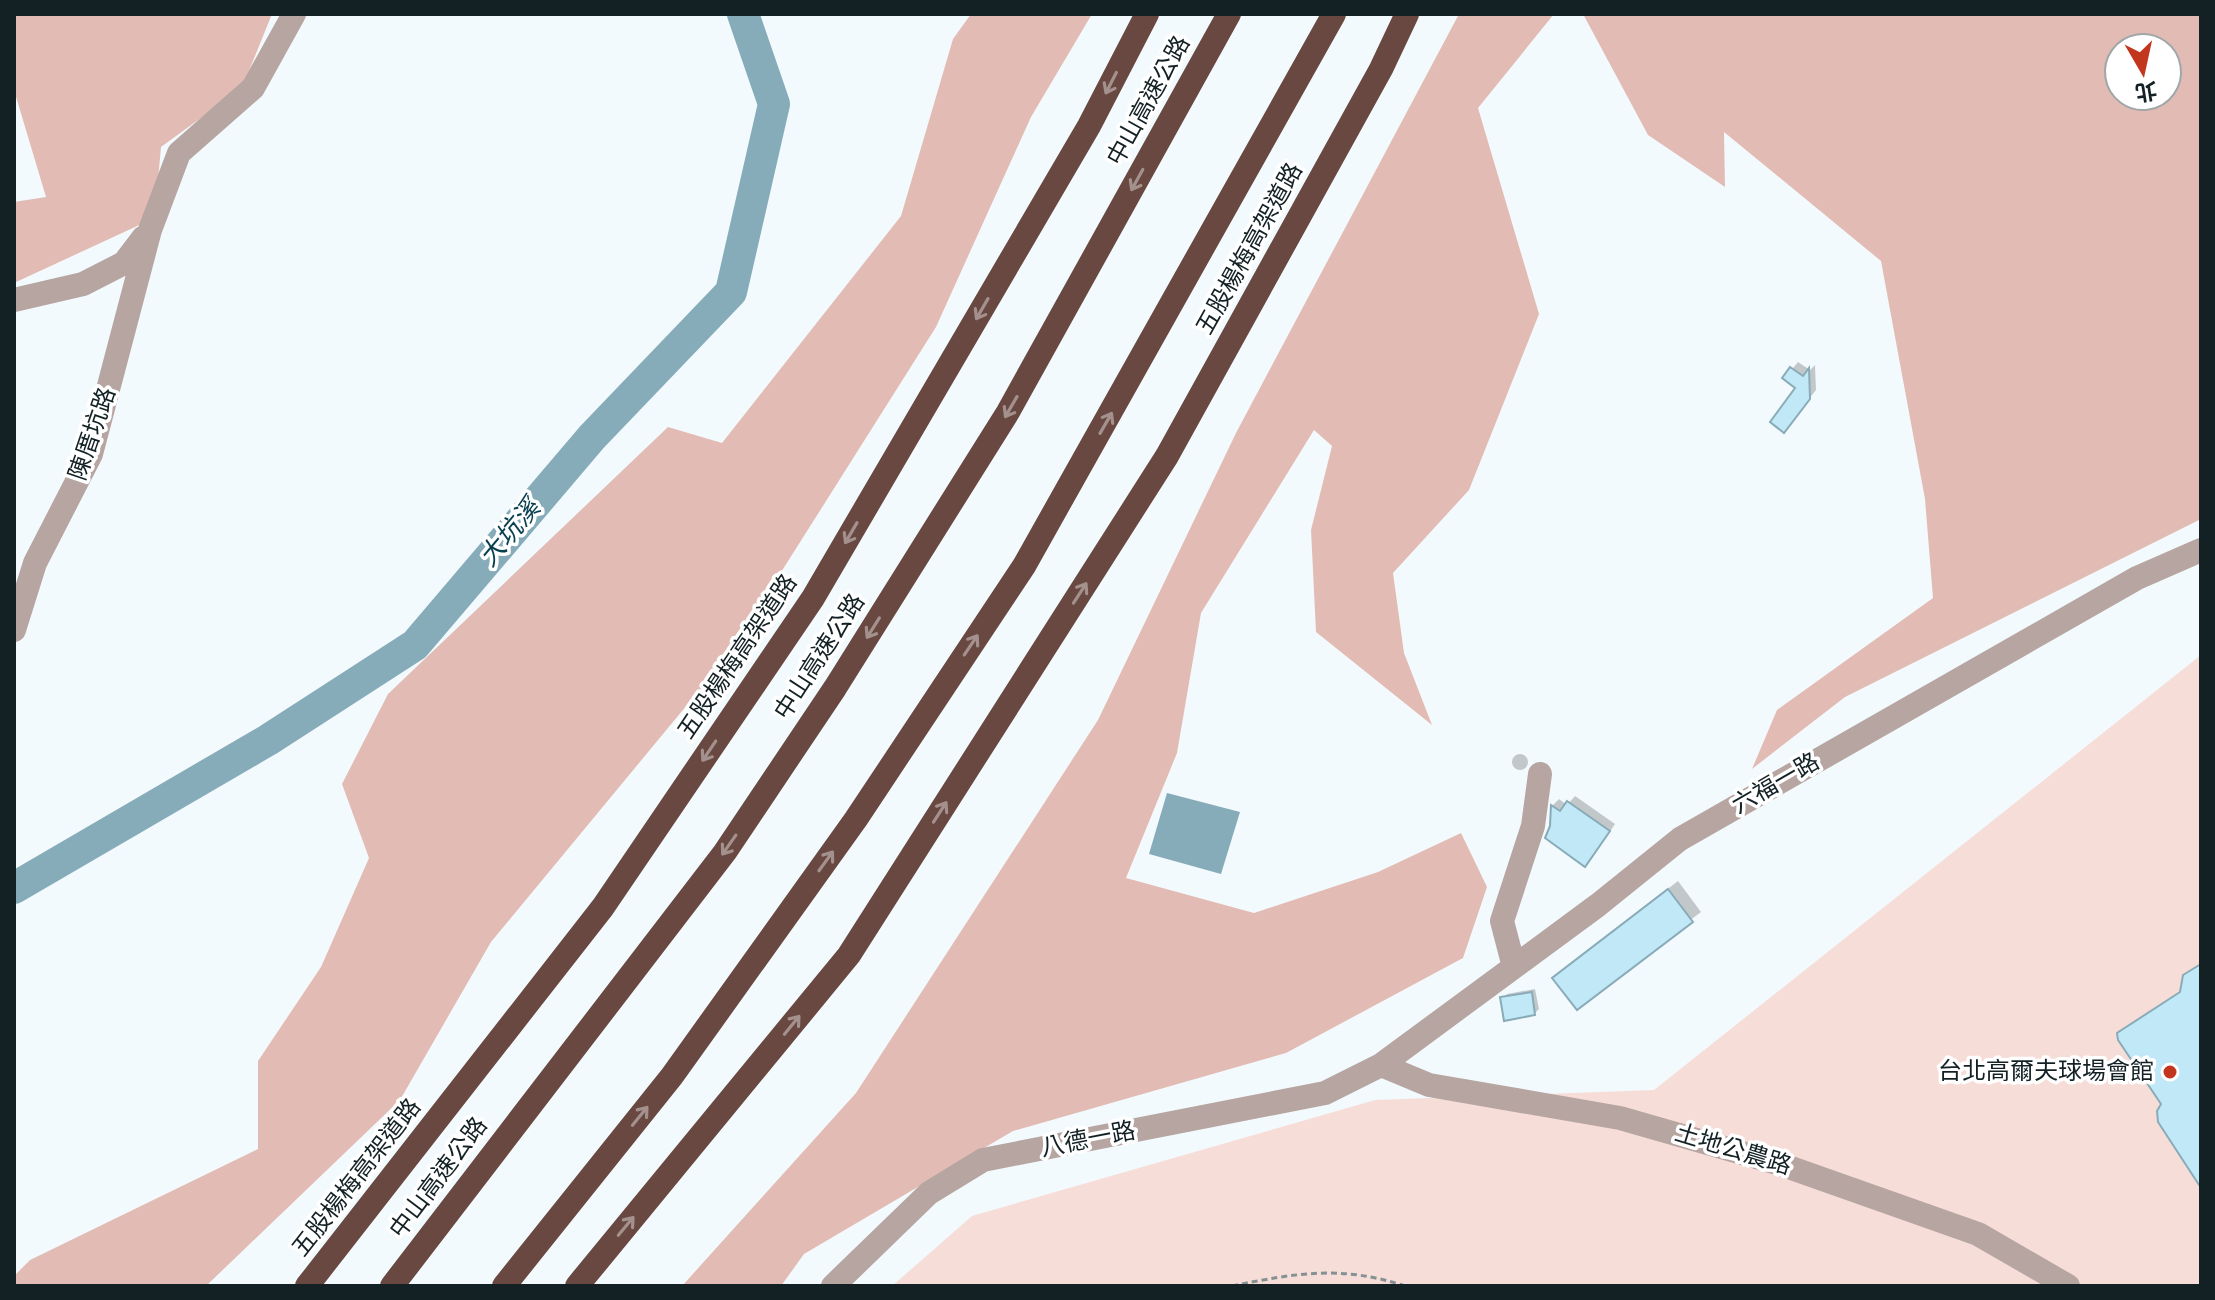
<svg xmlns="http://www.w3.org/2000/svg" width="2215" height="1300" font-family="'Alegreya Sans','Noto Sans TC',sans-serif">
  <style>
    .green { fill: #f7ddd8 }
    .forest { fill: #e2bcb4; fill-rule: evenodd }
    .water { fill: #86acba }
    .shadow { fill: #0003 }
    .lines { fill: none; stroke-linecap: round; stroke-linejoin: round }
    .river { stroke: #86acba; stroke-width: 32 }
    .building { fill: #c1e8f7; stroke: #89abb8; stroke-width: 2 }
    .path { stroke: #859093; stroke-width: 3; stroke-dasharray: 6 4; stroke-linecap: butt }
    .minor { stroke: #b6a5a1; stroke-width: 24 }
    .highway { stroke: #684841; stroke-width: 24 }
    .oneway { stroke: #a4918d }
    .poi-dot { fill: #c2361e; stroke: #fff; stroke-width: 3 }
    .labels { text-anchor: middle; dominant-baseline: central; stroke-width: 7; stroke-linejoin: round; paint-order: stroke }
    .street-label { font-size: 24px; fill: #132125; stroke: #fff }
    .poi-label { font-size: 24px; fill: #132125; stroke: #fff; text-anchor: end }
    .water-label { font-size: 26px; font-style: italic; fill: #063f4f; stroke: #fff }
  </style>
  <rect width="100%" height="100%" fill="#f3fafd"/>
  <path class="green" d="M2201,655V1286H892L972,1216L1375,1100L1654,1090Z"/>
  <path class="forest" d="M14,14H272L242,88L161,147L156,202L148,221L14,283V202L46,197L14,90Z
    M971,14H1092L1031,117L936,327L730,653L491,942L400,1100L206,1286H14V1276L30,1260L258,1149V1061L321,967L369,858L342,784L388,694L668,427L722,443L901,216L953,39Z
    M1459,14H1554L1478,108L1539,314L1469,490L1393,573L1404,653L1432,725L1316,632L1311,530L1332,446L1314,430L1201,613L1177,753L1126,878L1254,913L1378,872L1461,833L1487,887L1463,958L1286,1053L1013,1131L804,1254L781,1286H682L856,1093L1098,720L1236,433Z
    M1583,14H2201V519L1845,697L1752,769L1777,710L1933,598L1925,499L1881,261L1724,132L1725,187L1648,135ZM2119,48H2167V96H2119Z"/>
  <path class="water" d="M1167,793L1240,812L1221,874L1149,854Z"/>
  <path class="shadow" d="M1798,362L1810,370L1815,365L1816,390L1790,423L1798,387L1785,378Z
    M1512 762a8 8 0 1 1 16 0a8 8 0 1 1-16 0Z
    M1575,796L1615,824L1592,858L1552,826L1553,805L1559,799L1567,805Z
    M1678,881L1701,912L1577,1007L1564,969Z
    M1535,989L1539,1009L1534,1014L1503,998L1507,994Z"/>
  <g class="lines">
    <path class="river" d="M14,888L268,740L415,645L592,437L731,292L774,104L743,14"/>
  </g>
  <path class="building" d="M1790,367L1803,376L1809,368L1810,399L1784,433L1770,422L1795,388L1782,378Z
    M1567,801L1610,831L1585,867L1545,838L1550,826L1551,805L1560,811Z
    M1668,889L1693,922L1577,1010L1552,978Z
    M2201,964V1188L2158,1122L2157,1111L2161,1104L2118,1040L2117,1033L2180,992L2183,975Z
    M1532,992L1535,1015L1504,1021L1500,997Z"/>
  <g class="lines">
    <path class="path" d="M1232,1286C1296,1273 1342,1265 1405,1286"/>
    <path class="minor" d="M14,300L83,284L124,263L143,238
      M14,630L35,563L91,454L150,230L179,153L253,88L294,14
      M1514,967L1502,921L1533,826L1540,774
      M1381,1065L1429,1085L1620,1118L1777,1163L1978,1234L2068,1286
      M833,1286L929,1193L983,1160L1325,1093L1381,1065L1598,905L1680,839L2137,578L2201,550"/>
    <path class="highway" d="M307,1286L603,907L813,598L1089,126L1147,14
      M392,1286L725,852L835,688L1008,412L1229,14
      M504,1286L672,1076L856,819L1024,566L1334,14
      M577,1286L849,955L1167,456L1381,69L1407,14"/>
  </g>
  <defs><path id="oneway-shaft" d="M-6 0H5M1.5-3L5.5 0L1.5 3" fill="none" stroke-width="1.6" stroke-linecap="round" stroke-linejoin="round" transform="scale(2)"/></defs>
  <g class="oneway">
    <use href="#oneway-shaft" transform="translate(1111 83) rotate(117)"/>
    <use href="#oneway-shaft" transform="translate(1137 180) rotate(119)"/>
    <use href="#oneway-shaft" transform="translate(982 309) rotate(120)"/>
    <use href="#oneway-shaft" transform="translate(1011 407) rotate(120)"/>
    <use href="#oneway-shaft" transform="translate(1106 423) rotate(-60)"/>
    <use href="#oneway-shaft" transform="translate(851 533) rotate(120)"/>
    <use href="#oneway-shaft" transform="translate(1080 593) rotate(-57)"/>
    <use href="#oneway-shaft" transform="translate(873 628) rotate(122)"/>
    <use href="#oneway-shaft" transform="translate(971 645) rotate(-56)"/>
    <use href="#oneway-shaft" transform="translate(709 751) rotate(124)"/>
    <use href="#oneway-shaft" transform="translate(940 812) rotate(-57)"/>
    <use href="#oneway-shaft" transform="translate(729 845) rotate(125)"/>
    <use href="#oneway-shaft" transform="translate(826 861) rotate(-54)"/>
    <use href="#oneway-shaft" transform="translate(792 1025) rotate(-51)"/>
    <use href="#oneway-shaft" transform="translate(640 1116) rotate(-51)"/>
    <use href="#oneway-shaft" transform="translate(626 1226) rotate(-50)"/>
  </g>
  <circle class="poi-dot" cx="2170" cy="1072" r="8"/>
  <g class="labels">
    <g class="street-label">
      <text transform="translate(1149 101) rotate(-61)">中山高速公路</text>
      <text transform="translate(1250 249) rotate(-61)">五股楊梅高架道路</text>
      <text transform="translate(93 434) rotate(-71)">陳厝坑路</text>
      <text transform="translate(738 657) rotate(-56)">五股楊梅高架道路</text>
      <text transform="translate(820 657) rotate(-57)">中山高速公路</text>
      <text transform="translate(1776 784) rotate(-30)">六福一路</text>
      <text transform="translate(1088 1140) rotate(-11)">八德一路</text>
      <text transform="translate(1733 1150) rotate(17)">土地公農路</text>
      <text transform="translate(357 1178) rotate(-52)">五股楊梅高架道路</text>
      <text transform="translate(439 1178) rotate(-53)">中山高速公路</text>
    </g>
    <g class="poi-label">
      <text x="2154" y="1072">台北高爾夫球場會館</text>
    </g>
    <g class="water-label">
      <text transform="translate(510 533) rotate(-50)">大坑溪</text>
    </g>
  </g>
  <rect width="2215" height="1300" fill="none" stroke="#132125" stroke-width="32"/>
  <g transform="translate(2143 72) rotate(171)"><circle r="38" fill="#ffffff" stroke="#a1a6a8" stroke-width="2"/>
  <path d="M0-6L14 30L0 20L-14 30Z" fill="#c2361e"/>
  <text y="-12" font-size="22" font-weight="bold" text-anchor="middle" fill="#132125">北</text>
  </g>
</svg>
